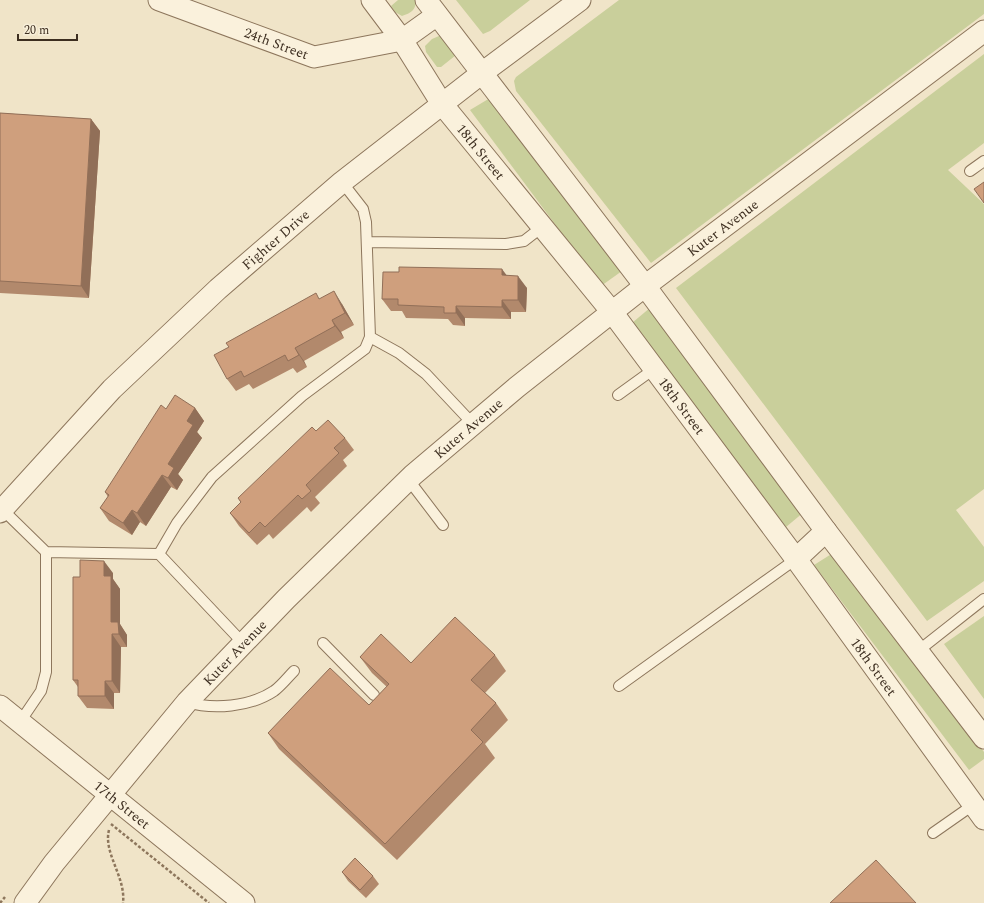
<svg xmlns="http://www.w3.org/2000/svg" width="984" height="903" font-family="Spectral,serif">
  <style>
    .green { fill: #c9cf9b }
    .lines { fill: none; stroke-linecap: round; stroke-linejoin: round }
    .lane-casing { stroke: #8d765c; stroke-width: 12 }
    .street-casing { stroke: #8d765c; stroke-width: 23 }
    .path { stroke: #8d765c; stroke-width: 2.5; stroke-dasharray: 3 2; stroke-linecap: butt }
    .lane { stroke: #faf1dc; stroke-width: 10 }
    .street { stroke: #faf1dc; stroke-width: 21 }
    .wall { fill: #b2896c }
    .shaded-wall { fill: #916f58 }
    .building { fill: #cf9f7d; stroke: #916f58 }
    .labels { text-anchor: middle; dominant-baseline: central; stroke-width: 4; stroke-linejoin: round; paint-order: stroke }
    .street-label { font-size: 14px; fill: #3d2e20; stroke: #f7eed8 }
  </style>
  <rect width="100%" height="100%" fill="#f0e4c8"/>
  <path class="green" d="M398,0H416C416,10 411,13 402,16L395,12L391,6Z
    M456,0H530L490,31L483,34Z
    M619,0H984V14L651,263L516,91L514,81L516,77Z
    M439,36H444L456,55L441,67H437L426,52L425,46L432,39Z
    M984,54V143L948,170L984,204V489L956,510L984,547V581L927,621L676,288Z
    M490,98L622,271L601,286L470,110Z
    M651,307L804,512L786,527L632,323Z
    M833,553L984,752V759L969,770L814,565Z
    M984,616V699L944,644Z"/>
  <g class="lines">
    <defs>
      <path id="lane" d="M970,171L984,161
        M367,242L506,244L524,241L542,227
        M370,337L399,353L426,374L473,424
        M618,395L654,369
        M408,479L443,525
        M2,509L46,552L159,554
        M243,643L159,554L177,523L212,477L302,396L365,349L370,337L366,222L363,209L342,182
        M323,643L374,695
        M918,651L984,599
        M619,686L796,559
        M187,702C213,710 250,707 274,691C281,686 288,677 294,671
        M20,722L41,691L46,672V552
        M933,833L973,805"/>
      <g id="street">
        <path id="s1" d="M159,0L314,57L402,40L437,15"/>
        <path id="s2" d="M372,0L402,40L442,104L612,312L796,559L984,819"/>
        <path d="M426,0L645,286L826,531L984,738"/>
        <path id="s3" d="M0,512L112,389L218,289L342,182L482,73L580,0"/>
        <path d="M796,559L826,531"/>
        <path id="s4" d="M0,706L244,903"/>
        <path id="s5" d="M25,903L54,863L187,702L286,599L413,475L517,387L645,286L984,31"/>
      </g>
    </defs>
    <use href="#lane" class="lane-casing"/>
    <use href="#street" class="street-casing"/>
    <path class="path" d="M111,824L209,903
      M109,830C103,853 126,877 123,903
      M0,903L5,897"/>
    <use href="#lane" class="lane"/>
    <use href="#street" class="street"/>
  </g>
  <path class="wall" d="M0,113L91,119L100,131L89,298L0,293Z
    M507,275L527,288L526,312H511V319L465,318V326L453,325L448,319L406,318L402,311H391L382,299Z
    M320,299L342,304L354,325L341,332L344,338L304,361L307,367L297,373L293,368L253,389L249,384L236,391L227,379Z
    M195,408L204,421L197,432L202,438L178,474L183,480L177,490L171,487L146,526L140,522L132,535L109,521L100,508L108,497L105,492L166,409Z
    M316,431L345,438L354,450L343,460L347,466L315,497L320,503L311,512L307,507L273,539L269,534L257,545L239,526L230,513L241,503L238,498Z
    M113,573V579L120,589V624L127,635V647H121L120,693H114V709L87,708L78,696V687L73,680L80,577Z
    M495,655L506,671L485,693L496,703L508,720L485,744L495,758L397,860L279,749L268,733L369,705L387,687L372,673L360,657L411,663Z
    M342,872L373,876L379,884L366,898L348,881Z"/>
  <path class="shaded-wall" d="M91,119L100,131L89,298L81,286Z
    M502,269L511,281L502,275Z
    M518,276L527,288L526,312L518,300Z
    M334,291L342,304L354,325L345,313Z
    M502,300L511,312V319L502,307Z
    M456,306L465,318V326L456,313Z
    M332,320L341,332L344,338L335,326Z
    M295,348L304,361L307,367L299,355Z
    M195,408L204,421L197,432L202,438L178,474L183,480L177,490L168,478V464L187,421Z
    M162,475L171,487L146,526L137,513Z
    M132,510L140,522L132,535L123,523Z
    M104,561L113,573V579L120,589V624L127,635V647L111,622L104,576Z
    M112,634L121,647L120,693L112,681Z
    M105,681L114,693V709L105,696Z"/>
  <path class="building" d="M0,113L91,119L81,286L0,281Z
    M984,182V203L974,189Z
    M399,267L502,269V275L518,276V300H502V307L456,306V313H444V307L398,305V299H382L383,272H399Z
    M334,291L345,313L332,320L335,326L295,348L299,355L288,361L285,355L244,377L241,371L227,379L214,355L229,347L226,343L316,293L319,299Z
    M175,395L195,408L187,421L193,425L168,464L174,468L168,478L162,475L137,513L132,510L123,523L100,508L109,495L105,492L161,405L166,409Z
    M328,420L345,438L334,448L339,453L306,485L311,491L302,499L298,495L265,527L260,522L249,533L230,513L241,502L238,498L312,427L316,431Z
    M80,560L104,561V576H111V622H118L119,634H112V681H105V696H78V680H73V577H80Z
    M455,617L495,655L471,680L496,703L471,730L483,742L385,844L268,733L330,668L369,705L389,684L360,657L381,634L411,663Z
    M355,858L373,876L360,890L342,872Z
    M876,860L916,903H830Z"/>
  <g class="labels">
    <g class="street-label">
      <text stroke="none"><textPath href="#s1" startOffset="125">24th Street</textPath></text>
      <text stroke="none"><textPath href="#s2" startOffset="187">18th Street</textPath></text>
      <text stroke="none"><textPath href="#s5" startOffset="975">Kuter Avenue</textPath></text>
      <text stroke="none"><textPath href="#s3" startOffset="388">Fighter Drive</textPath></text>
      <text stroke="none"><textPath href="#s2" startOffset="511">18th Street</textPath></text>
      <text stroke="none"><textPath href="#s5" startOffset="651">Kuter Avenue</textPath></text>
      <text stroke="none"><textPath href="#s5" startOffset="327">Kuter Avenue</textPath></text>
      <text stroke="none"><textPath href="#s2" startOffset="835">18th Street</textPath></text>
      <text stroke="none"><textPath href="#s4" startOffset="157">17th Street</textPath></text>
    </g>
  </g>
  <path d="M18 34v6h59v-6" fill="none" stroke="#3d2e20" stroke-width="2"/>
  <text x="24" y="34" font-size="12" fill="#3d2e20" stroke="#f7eed8" stroke-width="3" paint-order="stroke">20 m</text>
</svg>
